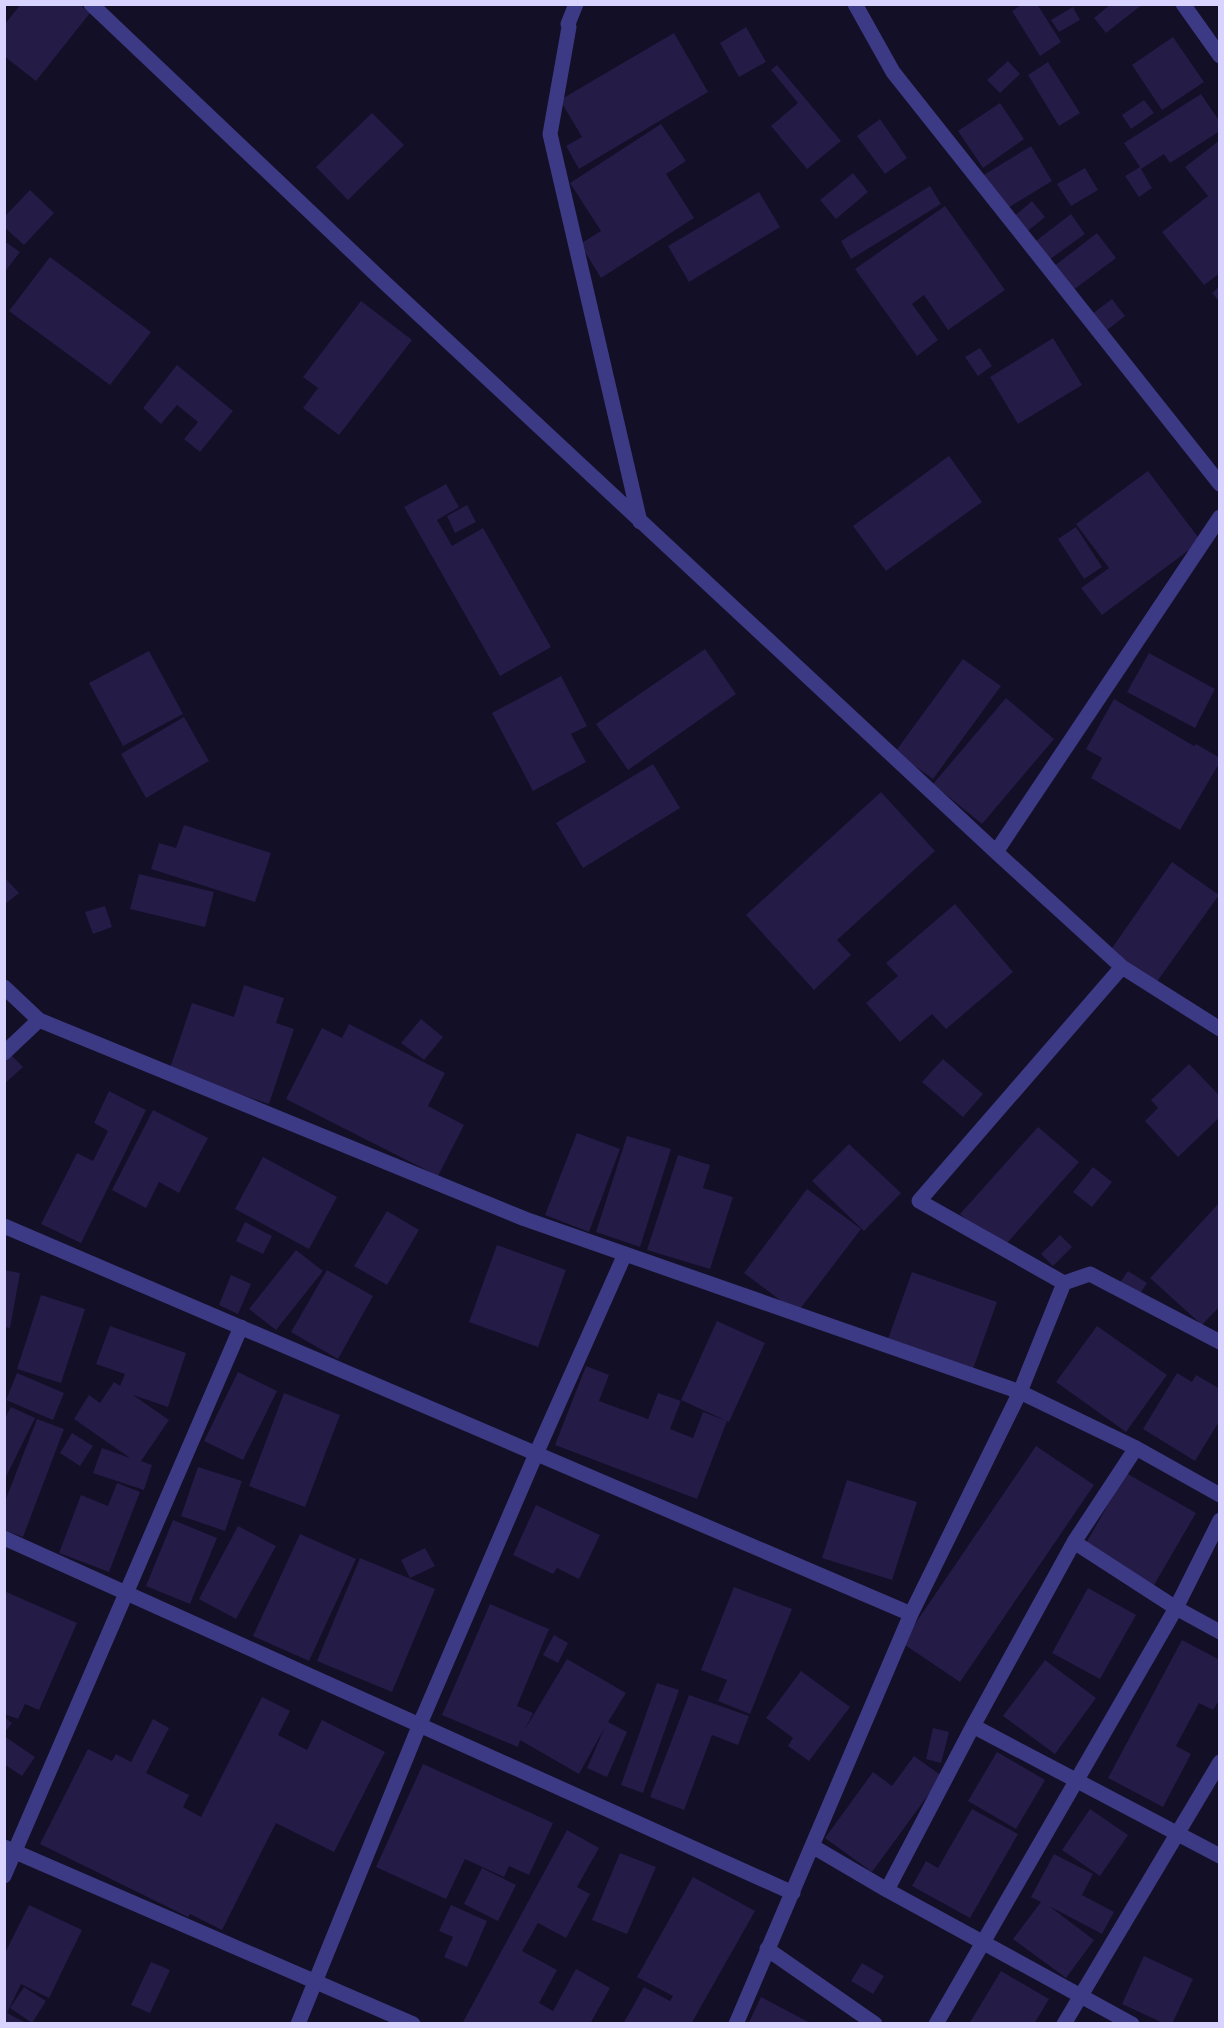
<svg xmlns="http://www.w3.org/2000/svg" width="1224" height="2028" font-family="'DejaVu Sans',sans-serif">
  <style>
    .building { fill: #241b47 }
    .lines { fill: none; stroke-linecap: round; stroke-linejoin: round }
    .minor { stroke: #3d3a85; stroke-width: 15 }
  </style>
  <rect width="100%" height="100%" fill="#130f26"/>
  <path class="building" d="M21,4H79L90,13L36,81L4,56V25Z
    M1023,4H1037L1061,42L1040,56L1012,11Z
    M1111,4H1143L1106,33L1094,18Z
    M1073,7L1080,20L1059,32L1051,20Z
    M746,27L766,62L739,77L720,43Z
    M674,33L708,92L579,169L566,146L582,137L560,100Z
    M1173,37L1204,82L1162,110L1132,65Z
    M1008,61L1020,74L1000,93L987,80Z
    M1048,62L1080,113L1059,126L1028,75Z
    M777,65L841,141L807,169L771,126L798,103L771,70Z
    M1201,94L1220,122V131L1170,163L1164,154L1141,169L1152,188L1139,197L1125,176L1140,167L1124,143Z
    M1144,100L1154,113L1131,129L1122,115Z
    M1000,103L1024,139L983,168L958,131Z
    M372,113L404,145L348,200L316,167Z
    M880,119L907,158L885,174L857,136Z
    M661,124L686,161L666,174L694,218L601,278L580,244L601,231L570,183Z
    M1220,140V273L1204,285L1162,232L1208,196L1185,167Z
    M1031,146L1052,181L1003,211L982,176Z
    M1085,168L1098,190L1071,206L1057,184Z
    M853,173L868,192L836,219L820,200Z
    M930,186L941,204L851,259L841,241Z
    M30,190L54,213L24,245L4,227V217Z
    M759,192L780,227L689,282L668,246Z
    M1032,201L1045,217L1024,234L1011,219Z
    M945,206L1005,290L948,330L924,295L912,304L938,340L917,356L855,269Z
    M1071,214L1085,234L1046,262L1032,244Z
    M1097,233L1116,258L1068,294L1049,270Z
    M4,241L20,252L4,273Z
    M50,257L151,332L110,385L9,311Z
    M1220,286V302L1212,293Z
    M1112,299L1125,316L1102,334L1088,317Z
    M361,301L412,340L339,435L303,408L318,388L303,377Z
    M1053,338L1082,385L1018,424L990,377Z
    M980,348L992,366L978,376L965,357Z
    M177,365L233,411L200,452L184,439L198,422L177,405L161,424L143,408Z
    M949,456L982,502L886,571L853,526Z
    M1148,471L1201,541L1102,615L1081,588L1109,568L1076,524Z
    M446,484L459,507L437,520L452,546L483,528L551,647L500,676L404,507Z
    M467,505L476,522L455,533L447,516Z
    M1076,527L1102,567L1084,579L1058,539Z
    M705,649L736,694L628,770L596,724Z
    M149,651L183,714L123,746L89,683Z
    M1149,653L1215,689L1195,728L1127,692Z
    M963,659L1001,686L933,779L895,752Z
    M561,676L587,726L571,734L586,762L533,791L492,713Z
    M1006,698L1054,739L982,824L933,784Z
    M1114,699L1194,746L1196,744L1220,758V762L1180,830L1091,778L1102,758L1086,749Z
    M184,717L209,761L146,798L121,754Z
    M653,764L680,808L583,868L556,823Z
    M881,792L935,851L837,940L851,955L814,990L746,915Z
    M184,825L271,853L255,902L151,869L159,843L176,848Z
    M1172,862L1219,895L1156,983L1110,951Z
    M139,874L214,892L205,927L130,909Z
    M6,879L19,893L4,905V880Z
    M955,904L1013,972L946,1029L932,1014L900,1042L866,1003L898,976L886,963Z
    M105,906L112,927L93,934L85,912Z
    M244,985L284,998L276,1023L294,1029L269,1104L169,1071L192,1003L234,1017Z
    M421,1019L443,1037L424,1060L401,1043Z
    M349,1024L445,1073L428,1106L464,1125L438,1176L286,1099L322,1028L342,1038Z
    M8,1052L23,1067L4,1084V1056Z
    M943,1059L983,1094L963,1117L922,1082Z
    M1189,1064L1220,1096V1117L1178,1157L1145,1121L1158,1108L1151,1100Z
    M109,1091L146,1110L81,1243L41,1224L77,1153L93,1161L108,1131L94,1123Z
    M153,1110L208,1138L179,1193L159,1182L146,1208L112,1190Z
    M1038,1127L1079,1162L1001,1250L960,1214Z
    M577,1133L620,1149L589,1232L545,1215Z
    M627,1136L671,1149L640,1247L596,1232Z
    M849,1144L901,1193L864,1231L812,1181Z
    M678,1155L710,1165L703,1188L733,1197L710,1269L647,1250Z
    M263,1157L337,1197L309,1249L235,1209Z
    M1093,1167L1112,1182L1092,1207L1073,1192Z
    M807,1189L861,1229L797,1313L744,1273Z
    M1220,1202V1306L1202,1325L1150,1278Z
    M387,1211L419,1230L387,1285L354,1266Z
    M245,1222L272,1236L263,1254L236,1241Z
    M1060,1235L1072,1247L1053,1266L1041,1254Z
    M497,1245L566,1270L538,1347L469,1322Z
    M296,1250L323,1271L276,1330L249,1309Z
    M4,1270L20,1273L10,1328L4,1327Z
    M327,1270L373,1296L338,1359L291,1332Z
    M1128,1271L1147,1283L1136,1300L1116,1288Z
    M912,1272L997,1302L973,1369L888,1339Z
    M231,1275L251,1284L238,1314L219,1305Z
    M41,1295L85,1309L61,1383L17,1369Z
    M717,1321L765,1343L729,1422L681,1400Z
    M110,1326L186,1353L168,1407L133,1395L169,1420L141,1461L152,1465L144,1490L93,1473L102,1448L130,1458L74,1419L89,1395L100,1403L114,1382L120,1386L125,1374L96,1364Z
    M1097,1326L1167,1375L1126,1432L1056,1382Z
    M586,1366L609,1375L599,1401L648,1419L658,1393L681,1401L670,1429L693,1438L703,1412L727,1421L697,1499L555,1445Z
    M238,1372L277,1391L243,1460L204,1441Z
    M17,1373L64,1393L53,1420L6,1400Z
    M1177,1373L1192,1382L1196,1375L1220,1389V1420L1195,1461L1143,1429Z
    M284,1393L340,1415L305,1507L249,1486Z
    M11,1407L35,1418L4,1481V1420Z
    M37,1419L64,1429L23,1537L4,1530V1504Z
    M72,1433L93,1446L80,1466L60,1453Z
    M1036,1446L1094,1485L960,1682L902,1643Z
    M198,1467L242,1481L225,1531L181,1516Z
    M1126,1473L1196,1513L1154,1585L1085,1545Z
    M847,1480L917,1502L892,1580L822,1558Z
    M117,1483L140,1492L109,1572L59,1553L81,1495L108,1506Z
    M536,1505L600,1535L579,1579L557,1568L553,1574L513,1555Z
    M173,1520L217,1538L190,1604L146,1586Z
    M238,1526L276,1546L236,1619L199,1599Z
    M300,1534L356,1559L309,1661L253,1636Z
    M425,1548L435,1566L410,1578L401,1560Z
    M360,1558L435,1589L392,1692L317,1661Z
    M734,1587L792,1609L750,1714L718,1701L727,1680L701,1670Z
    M1088,1588L1136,1615L1100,1679L1052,1653Z
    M4,1591L77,1623L39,1710L25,1704L18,1719L4,1714Z
    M490,1604L549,1629L517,1706L533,1713L524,1731L567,1659L626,1693L608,1722L627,1732L607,1777L587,1768L605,1727L579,1774L520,1740L518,1747L442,1715Z
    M554,1635L568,1643L558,1663L543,1655Z
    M1182,1640L1220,1660V1699L1213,1710L1199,1703L1176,1746L1191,1754L1163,1807L1108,1778Z
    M1045,1660L1096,1698L1055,1754L1003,1716Z
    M801,1671L850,1707L809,1761L788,1746L793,1738L766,1718Z
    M657,1683L679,1690L643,1793L621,1785Z
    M689,1695L749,1716L738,1745L712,1735L684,1810L650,1797Z
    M262,1697L290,1711L278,1735L307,1750L322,1720L385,1752L334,1852L276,1823L222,1930L190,1914L188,1917L40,1844L88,1749L112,1761L116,1754L131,1762L153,1719L169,1728L146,1773L189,1795L183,1807L201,1817Z
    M4,1717L12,1723L4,1733Z
    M933,1728L949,1732L941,1763L926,1759Z
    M4,1736L35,1757L22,1776L4,1764Z
    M997,1752L1045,1780L1016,1829L968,1801Z
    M914,1756L942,1776L872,1872L825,1838L873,1772L892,1786Z
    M423,1764L553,1823L529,1875L509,1866L504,1877L465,1859L446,1899L376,1867Z
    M972,1809L1018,1834L970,1918L912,1886L926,1861L938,1868Z
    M1090,1809L1128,1835L1100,1876L1062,1850Z
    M567,1830L599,1848L577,1887L590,1894L566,1938L538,1923L522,1951L557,1970L539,2003L553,2011L576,1969L610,1988L590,2024L463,2022Z
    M620,1853L656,1867L627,1934L592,1920Z
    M1054,1854L1093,1874L1082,1895L1114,1912L1102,1934L1049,1906L1094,1940L1066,1978L1013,1939L1041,1902L1031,1897Z
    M482,1868L516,1885L498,1921L464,1904Z
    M693,1877L755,1911L691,2024H623L644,1987L670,2001L673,1996L637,1977Z
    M29,1905L82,1930L49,1998L21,1984L7,2013L28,2024H4V1955Z
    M451,1905L487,1921L467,1967L444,1957L453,1937L439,1931Z
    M1144,1956L1193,1979L1172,2024H1165L1122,2004Z
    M151,1962L170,1970L150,2013L131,2005Z
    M862,1963L884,1976L873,1994L851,1981Z
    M1001,1971L1049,1999L1034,2024H969Z
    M24,1987L46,2001L32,2023L10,2008Z
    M761,1997L812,2024H748Z"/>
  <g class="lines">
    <path class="minor" d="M91,4L384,282L996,852L1122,967L1220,1029
      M576,4L568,24L569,27L550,134L640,522
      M855,4L893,72L1220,484
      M1183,4L1220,56
      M996,852L1220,517
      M1122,967L919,1201L1064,1283L1090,1274L1220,1342
      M4,987L39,1020L525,1219L1020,1392L1136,1448L1220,1495
      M4,1053L39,1020
      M4,1226L911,1614
      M4,1538L793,1893
      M1074,1542L1176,1608L1220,1632
      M973,1726L1220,1856
      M812,1846L887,1890L1132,2024
      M4,1847L413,2024
      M4,1876L241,1327
      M887,1890L973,1726L1074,1542L1136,1448
      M767,1949L875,2024
      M298,2024L420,1724L536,1454L625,1254
      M736,2024L911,1614L1020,1392L1064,1283
      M936,2024L1176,1608L1220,1520
      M1064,2024L1220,1762"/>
  </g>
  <rect width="1224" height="2028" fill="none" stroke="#d9d4ff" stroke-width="12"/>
</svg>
